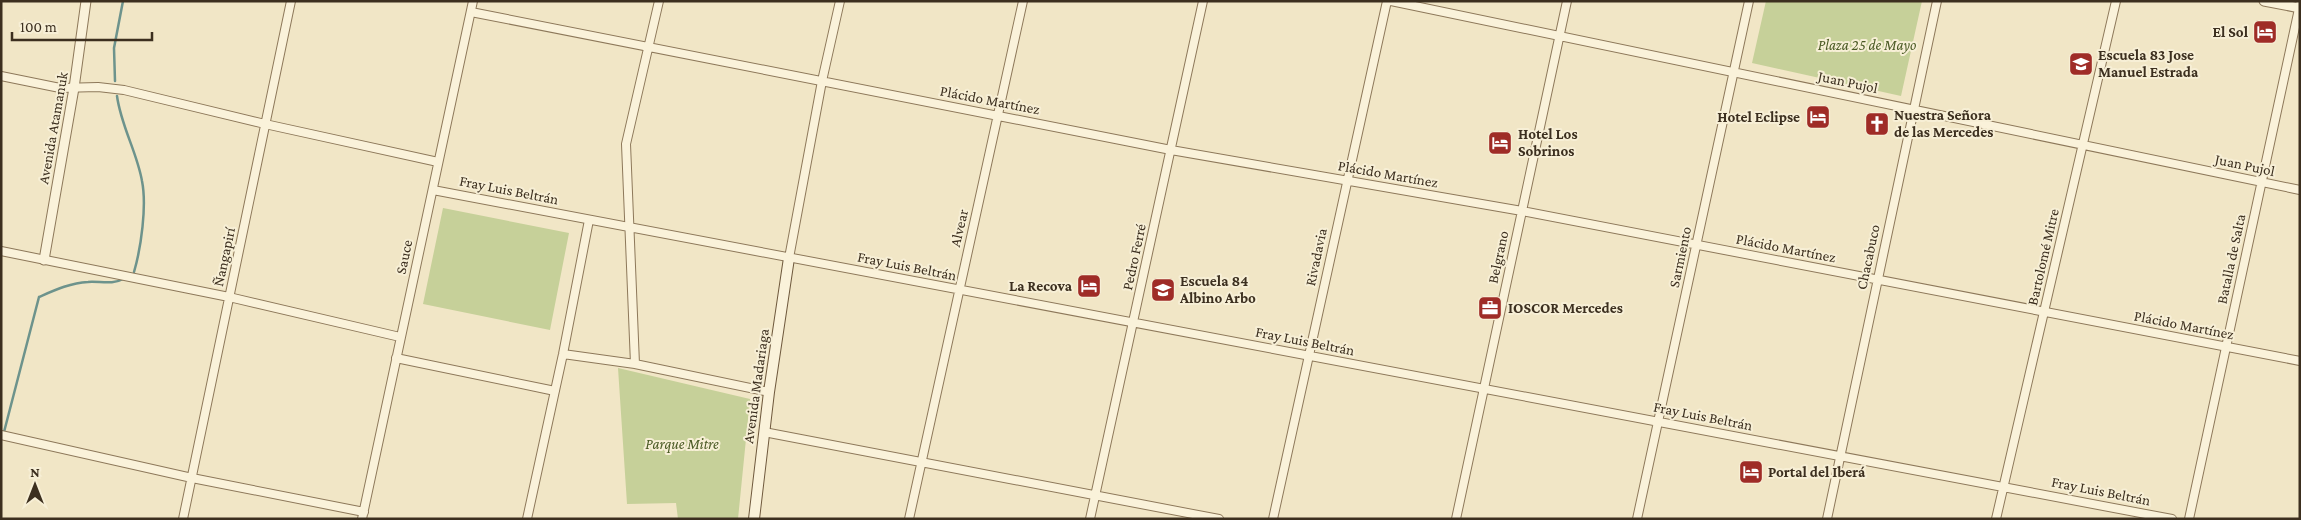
<svg xmlns="http://www.w3.org/2000/svg" width="2301" height="520" font-family="'Crimson Pro',serif">
  <style>
    .green { fill: #c6d099 }
    .lines { fill: none; stroke-linecap: round; stroke-linejoin: round }
    .stream { stroke: #6d938c; stroke-width: 2.5 }
    .minor-casing { stroke: #8d785a; stroke-width: 10 }
    .tertiary-casing { stroke: #8d785a; stroke-width: 11 }
    .secondary-casing { stroke: #6f593d; stroke-width: 12 }
    .minor { stroke: #faf2da; stroke-width: 8 }
    .tertiary { stroke: #faf2da; stroke-width: 9 }
    .secondary { stroke: #faf2da; stroke-width: 10 }
    .labels { text-anchor: middle; dominant-baseline: central; stroke-width: 4; stroke-linejoin: round; paint-order: stroke }
    .poi-label { font-size: 15px; font-weight: bold; fill: #3c2f1f; stroke: #f7efd6; text-anchor: start }
    .park-label { font-size: 15px; font-style: italic; fill: #4a5a24; stroke: #f7efd6 }
    .street-label { font-size: 15px; fill: #3c2f1f; stroke: #f7efd6 }
  </style>
  <rect width="100%" height="100%" fill="#f1e6c6"/>
  <path class="green" d="M1766,1H1922L1901,96L1752,63Z
    M443,208L569,233L550,330L423,304Z
    M618,368L750,399L738,519H678L676,503L627,504Z"/>
  <g class="lines">
    <path class="stream" d="M115,81L114,48L123,1
      M117,96C121,126 137,152 142,181C147,206 141,248 134,272
      M4,432L39,297C55,290 70,283 88,282C99,281 113,285 123,279"/>
    <defs>
      <path id="minor" d="M1391,1L2300,190
        M471,12L1171,150L1522,211L2300,361
        M1,76L60,88L98,87L124,90L265,124L438,162
        M433,190L2172,519
        M1,251L229,297L400,337
        M789,258L822,81L840,1
        M563,354L635,364L769,392
        M396,358L555,391
        M635,364L626,144L659,1
        M764,432L1219,519
        M1,435L192,478L364,512
        M183,519L291,1
        M362,519L473,1
        M527,519L563,354L589,220
        M909,519L1023,1
        M1090,519L1203,1
        M1273,519L1387,1
        M1456,519L1567,1
        M1637,519L1749,1
        M1827,519L1937,1
        M1996,519L2116,1
        M2189,519L2300,4"/>
      <path id="tertiary" d="M2264,1L2300,8
        M44,260L74,88L86,1"/>
      <path id="secondary" d="M754,519L769,392L789,258"/>
    </defs>
    <use href="#minor" class="minor-casing"/>
    <use href="#tertiary" class="tertiary-casing"/>
    <use href="#secondary" class="secondary-casing"/>
    <use href="#minor" class="minor"/>
    <use href="#tertiary" class="tertiary"/>
    <use href="#secondary" class="secondary"/>
  </g>
  <defs>
    <symbol id="hotel-square" viewBox="-11 -11 22 22"><rect x="-9" y="-9" width="18" height="18" rx="4" fill="#9f2c27" stroke="#f7efd6"/><path d="M-6-4.5h1.5V1H6V5H4.5V3h-9V5H-6ZM-4 0a1.8 1.8 0 1 1 3.6 0ZM.5 0V-2.5h3Q6-2.5 6 0Z" fill="#fff"/></symbol>
    <symbol id="school-square" viewBox="-11 -11 22 22"><rect x="-9" y="-9" width="18" height="18" rx="4" fill="#9f2c27" stroke="#f7efd6"/><path d="M0-5L7-2L0 1L-7-2ZM-4 1L0 2.5L4 1V4Q0 6-4 4Z" fill="#fff"/></symbol>
    <symbol id="church-square" viewBox="-11 -11 22 22"><rect x="-9" y="-9" width="18" height="18" rx="4" fill="#9f2c27" stroke="#f7efd6"/><path d="M-1.2-6h2.4v3.5h3.3v2.4h-3.3V6h-2.4V-.1h-3.3v-2.4h3.3Z" fill="#fff"/></symbol>
    <symbol id="office-square" viewBox="-11 -11 22 22"><rect x="-9" y="-9" width="18" height="18" rx="4" fill="#9f2c27" stroke="#f7efd6"/><path d="M-6-3h4V-5.5h4V-3h4V5H-6ZM-1-4.5V-3h2v-1.5ZM-6 0V1H6V0Z" fill="#fff"/></symbol>
  </defs>
  <g fill-rule="evenodd">
    <use href="#hotel-square" x="2251" y="18" width="28" height="28"/>
    <use href="#school-square" x="2067" y="50" width="28" height="28"/>
    <use href="#hotel-square" x="1804" y="103" width="28" height="28"/>
    <use href="#church-square" x="1863" y="110" width="28" height="28"/>
    <use href="#hotel-square" x="1486" y="129" width="28" height="28"/>
    <use href="#hotel-square" x="1075" y="272" width="28" height="28"/>
    <use href="#school-square" x="1149" y="276" width="28" height="28"/>
    <use href="#office-square" x="1476" y="294" width="28" height="28"/>
    <use href="#hotel-square" x="1737" y="458" width="28" height="28"/>
  </g>
  <g class="labels">
    <g class="poi-label">
      <text x="2248" y="32" text-anchor="end">El Sol</text>
      <text x="2098" y="55">Escuela 83 Jose<tspan x="2098" dy="17">Manuel Estrada</tspan></text>
      <text x="1894" y="115">Nuestra Señora<tspan x="1894" dy="17">de las Mercedes</tspan></text>
      <text x="1800" y="117" text-anchor="end">Hotel Eclipse</text>
      <text x="1518" y="134">Hotel Los<tspan x="1518" dy="17">Sobrinos</tspan></text>
      <text x="1180" y="281">Escuela 84<tspan x="1180" dy="17">Albino Arbo</tspan></text>
      <text x="1072" y="286" text-anchor="end">La Recova</text>
      <text x="1508" y="308">IOSCOR Mercedes</text>
      <text x="1768" y="472">Portal del Iberá</text>
    </g>
    <g class="park-label">
      <text x="1867" y="45">Plaza 25 de Mayo</text>
      <text x="682" y="444">Parque Mitre</text>
    </g>
    <g class="street-label">
      <text transform="translate(1848 82) rotate(12)">Juan Pujol</text>
      <text transform="translate(990 100) rotate(11)">Plácido Martínez</text>
      <text transform="translate(53 128) rotate(-80)">Avenida Atamanuk</text>
      <text transform="translate(2245 165) rotate(12)">Juan Pujol</text>
      <text transform="translate(1388 174) rotate(10)">Plácido Martínez</text>
      <text transform="translate(509 190) rotate(11)">Fray Luis Beltrán</text>
      <text transform="translate(959 228) rotate(-77)">Alvear</text>
      <text transform="translate(1786 248) rotate(11)">Plácido Martínez</text>
      <text transform="translate(224 257) rotate(-78)">Ñangapirí</text>
      <text transform="translate(404 257) rotate(-78)">Sauce</text>
      <text transform="translate(1134 257) rotate(-78)">Pedro Ferré</text>
      <text transform="translate(1316 257) rotate(-78)">Rivadavia</text>
      <text transform="translate(1498 257) rotate(-78)">Belgrano</text>
      <text transform="translate(1680 257) rotate(-78)">Sarmiento</text>
      <text transform="translate(1868 257) rotate(-78)">Chacabuco</text>
      <text transform="translate(2043 257) rotate(-77)">Bartolomé Mitre</text>
      <text transform="translate(2231 259) rotate(-78)">Batalla de Salta</text>
      <text transform="translate(907 266) rotate(11)">Fray Luis Beltrán</text>
      <text transform="translate(2184 325) rotate(11)">Plácido Martínez</text>
      <text transform="translate(1305 341) rotate(11)">Fray Luis Beltrán</text>
      <text transform="translate(756 386) rotate(-82)">Avenida Madariaga</text>
      <text transform="translate(1703 416) rotate(11)">Fray Luis Beltrán</text>
      <text transform="translate(2101 491) rotate(11)">Fray Luis Beltrán</text>
    </g>
  </g>
  <rect width="2301" height="520" fill="none" stroke="#3c2f1f" stroke-width="5"/>
  <g transform="translate(35 485)" stroke="#f7efd6" stroke-width="4" paint-order="stroke">
  <path d="M0-4L9 19L0 12L-9 19Z" fill="#3c2f1f"/>
  <text y="-8" font-size="14" font-weight="bold" text-anchor="middle" fill="#3c2f1f">N</text>
  </g>
  <path d="M12 32v8h140v-8" fill="none" stroke="#3c2f1f" stroke-width="2.5"/>
  <text x="20" y="32" font-size="15" fill="#3c2f1f" stroke="#f7efd6" stroke-width="4" paint-order="stroke">100 m</text>
</svg>
